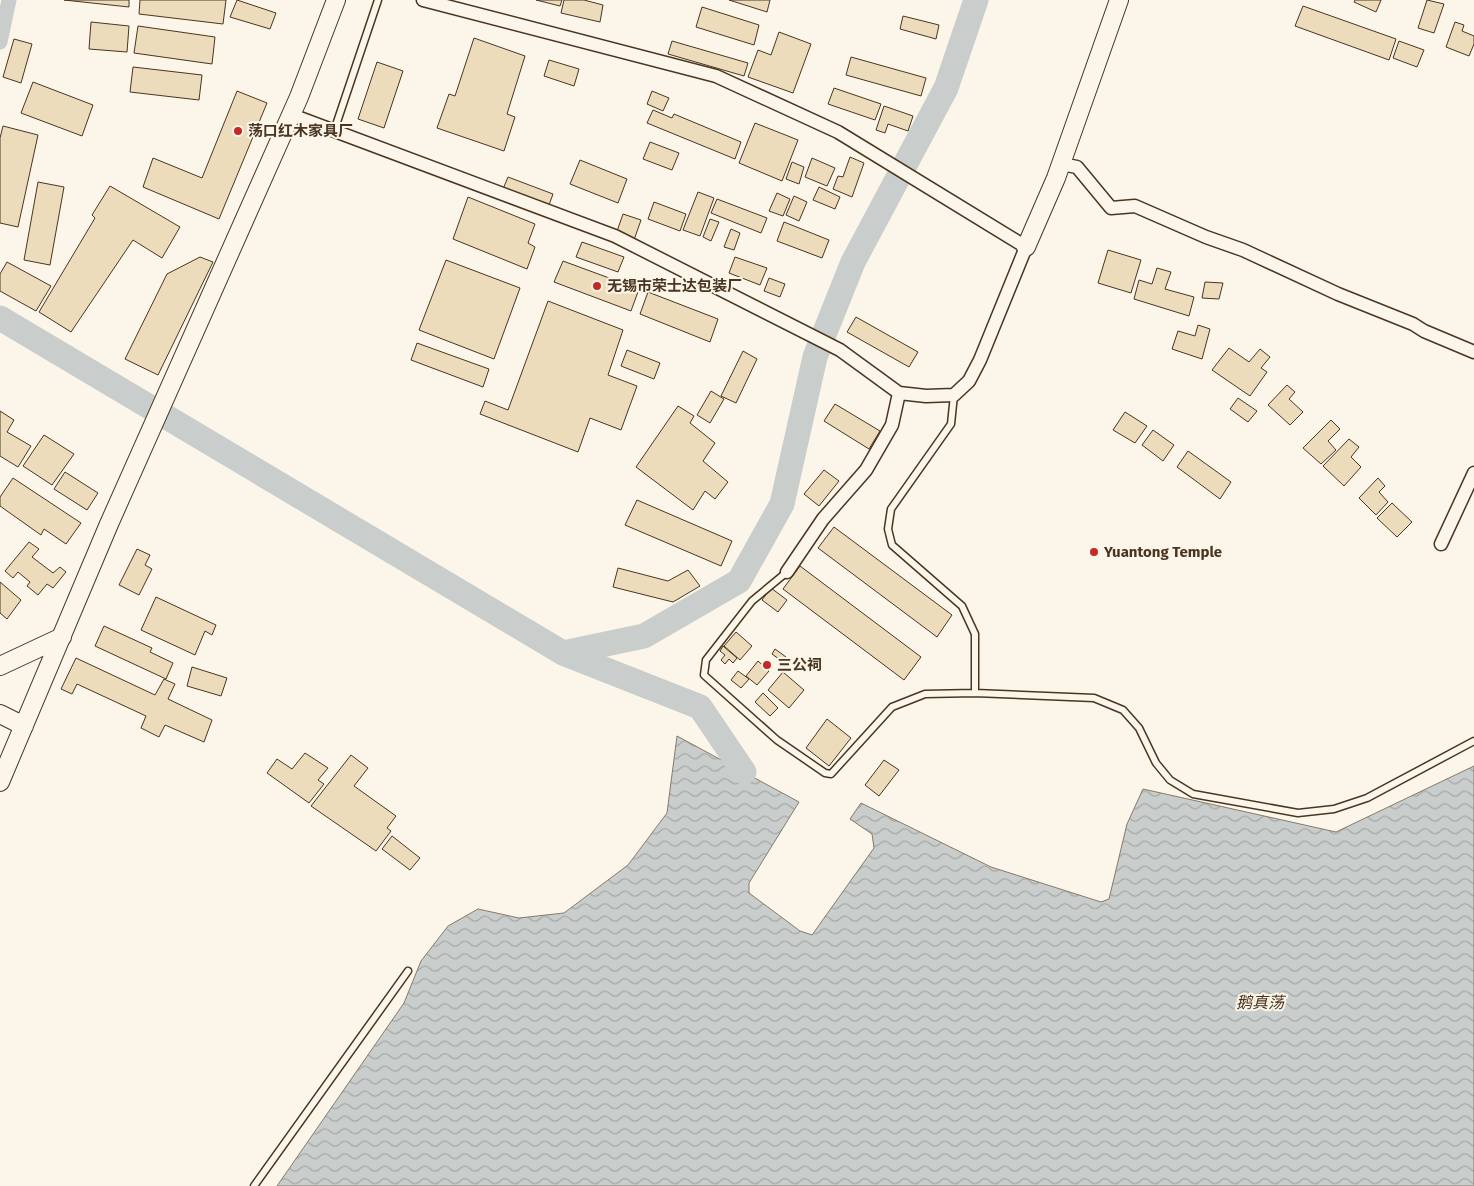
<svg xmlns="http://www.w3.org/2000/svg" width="1474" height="1186" font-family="'Fira Sans','Noto Sans SC',sans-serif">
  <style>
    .water { fill: url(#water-waves); stroke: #887966 }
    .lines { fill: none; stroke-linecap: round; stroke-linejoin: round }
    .canal { stroke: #c9cecd; stroke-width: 15 }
    .river { stroke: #c9cecd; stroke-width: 25 }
    .building { fill: #ecdcbc; stroke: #4a3520 }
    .lane-casing { stroke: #4a3520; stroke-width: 9 }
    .street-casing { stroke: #4a3520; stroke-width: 15 }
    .secondary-casing { stroke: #4a3520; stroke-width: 20 }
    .lane { stroke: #fbf6e9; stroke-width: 6 }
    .street { stroke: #fbf6e9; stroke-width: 12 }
    .secondary { stroke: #fbf6e9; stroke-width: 18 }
    .poi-dot { fill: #c62828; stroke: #fbf6e9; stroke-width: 2 }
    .labels { text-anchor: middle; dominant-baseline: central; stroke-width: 4; stroke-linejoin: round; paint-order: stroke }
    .poi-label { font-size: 15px; font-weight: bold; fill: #4a3520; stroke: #fbf6e9; text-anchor: start }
    .water-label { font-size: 16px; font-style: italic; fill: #4a3520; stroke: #fbf6e9 }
  </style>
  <defs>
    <pattern id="water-waves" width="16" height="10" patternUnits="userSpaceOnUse" patternTransform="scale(1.25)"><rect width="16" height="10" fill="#c9cecd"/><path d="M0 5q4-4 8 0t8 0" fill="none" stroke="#a5a8a6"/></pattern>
  </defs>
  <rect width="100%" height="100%" fill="#fbf6e9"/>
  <path class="water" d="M677,736L799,802L749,883V893L800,931L812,935L874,848L872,834L850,819L861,803L991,867L1101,902L1109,899L1127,824L1143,789L1336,832L1474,766V1186H277L404,1003L421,961L448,926L478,909L519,918L564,913L628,865L667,813Z"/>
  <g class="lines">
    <path class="canal" d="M0,42L9,0"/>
    <path class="river" d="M0,318L563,653L700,707L744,772
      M563,653L644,636L739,581L782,504L815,357L853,262L946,88L976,0"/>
  </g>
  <path class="building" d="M64,0H129V7Z
    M140,0H226L223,24L139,14Z
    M237,0L276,13L270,29L230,17Z
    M536,0H562L560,6Z
    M564,0H584L603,5L600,22L561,13Z
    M729,0H770L767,12Z
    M1355,0H1381L1376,12L1354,2Z
    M1427,0L1444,4L1434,33L1418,28Z
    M1303,6L1396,39L1389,60L1295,26Z
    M702,7L759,25L754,45L696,27Z
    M903,16L939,25L936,39L900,29Z
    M91,22L129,26L127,52L89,49Z
    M1455,22L1464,25L1462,31L1474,36V44L1469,56L1446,47Z
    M138,26L215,37L212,64L134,53Z
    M779,32L811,44L793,93L748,77L758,50L771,55Z
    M474,38L525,56L507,114L515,117L504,151L437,128L449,94L455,96Z
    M14,39L32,44L21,83L3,77Z
    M672,41L748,63L744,76L668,54Z
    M1399,41L1424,50L1417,67L1393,58Z
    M851,57L926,78L921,96L846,75Z
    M549,60L579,69L574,86L544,76Z
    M377,62L403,71L384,128L358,119Z
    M133,67L202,75L199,100L130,92Z
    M33,82L93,105L82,136L21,113Z
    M834,88L881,104L875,120L828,104Z
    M237,91L267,103L219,219L143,187L153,158L202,178Z
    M652,91L669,98L663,111L647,104Z
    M884,106L913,116L908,131L888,124L885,133L876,130Z
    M653,110L672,118L674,114L741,142L735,159L647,123Z
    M755,123L798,140L782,181L739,163Z
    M3,126L38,135L18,227L0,223V138Z
    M650,142L679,153L672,170L643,159Z
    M850,157L864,163L852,197L833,189L838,176L843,177Z
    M812,158L835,168L827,186L805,177Z
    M580,160L627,179L618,203L570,184Z
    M792,162L804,167L799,184L786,179Z
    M508,177L553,194L549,205L503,189Z
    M38,182L64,187L50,265L24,260Z
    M110,186L180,227L162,258L133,240L71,332L39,312L95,218L92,215Z
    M819,187L840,197L835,209L813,200Z
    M698,192L714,198L700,236L683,230Z
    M777,193L790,199L783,216L769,211Z
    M794,196L807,202L799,221L786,215Z
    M468,197L535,224L528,243L535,247L527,269L453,239Z
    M717,199L767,218L761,233L711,213Z
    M654,202L686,214L680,231L648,219Z
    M623,214L641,220L634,240L616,234Z
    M710,219L719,222L711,241L703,237Z
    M784,222L829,240L822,258L777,241Z
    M731,229L740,233L734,250L724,247Z
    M582,242L624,257L618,272L576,257Z
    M1108,250L1141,260L1131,293L1098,283Z
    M200,257L213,262L158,375L125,359L167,274Z
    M735,257L767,268L760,285L729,273Z
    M446,260L520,288L494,359L419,330Z
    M563,261L639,289L631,311L554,282Z
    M7,262L51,286L36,311L0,291V274Z
    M1157,268L1171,272L1165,289L1194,297L1189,316L1134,299L1139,280L1152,284Z
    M769,278L785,284L780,297L764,291Z
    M1205,282L1223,283L1219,299L1202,298Z
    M648,292L718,319L710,342L640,314Z
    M548,301L623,330L608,375L637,386L621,430L590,418L578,452L480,414L485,401L508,410Z
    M856,317L918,352L909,367L847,332Z
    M1198,325L1210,329L1202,359L1172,349L1178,331L1195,336Z
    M417,343L489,369L483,387L411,360Z
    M1229,348L1249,362L1260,349L1270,357L1261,368L1267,372L1250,396L1212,370Z
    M627,350L660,363L654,379L621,366Z
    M743,351L757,359L736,403L721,396Z
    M1287,385L1295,392L1289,399L1303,412L1290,425L1268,405Z
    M711,391L724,399L710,423L697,415Z
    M1238,398L1257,411L1248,422L1230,409Z
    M835,404L880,431L869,449L824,421Z
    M678,406L694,416L690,423L715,443L703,461L728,482L715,499L705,491L693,510L636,467Z
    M0,411L14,420L7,432L31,446L18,467L0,456Z
    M1125,412L1147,426L1135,443L1113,430Z
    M1331,420L1340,429L1328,441L1336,450L1321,464L1303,448Z
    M1153,430L1174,445L1163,461L1142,445Z
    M44,435L74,454L52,485L23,466Z
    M1349,439L1359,447L1351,457L1361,467L1344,486L1323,466Z
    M1188,451L1231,482L1220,499L1177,467Z
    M824,470L839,481L819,506L804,494Z
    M65,472L98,493L87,510L54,489Z
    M13,478L81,523L66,544L44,529L41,535L0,506V497Z
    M1378,478L1385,486L1379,492L1388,502L1376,515L1359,498Z
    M637,500L732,541L721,566L625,525Z
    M1392,503L1412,522L1397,537L1377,518Z
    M834,527L952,615L937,637L818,548Z
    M29,542L39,549L32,557L53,573L60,567L66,572L53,588L47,584L38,595L27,586L30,582L18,572L13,578L5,571Z
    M137,549L150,555L145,565L152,569L139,595L119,585Z
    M800,566L921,657L904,680L783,589Z
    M618,568L668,581L688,570L700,586L673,602L613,587Z
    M0,582L21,600L7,619L0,613Z
    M771,588L787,600L778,612L762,600Z
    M156,597L216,625L212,635L205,631L195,655L141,630Z
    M104,626L152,648L150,652L173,663L166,679L95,646Z
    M736,632L752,646L740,660L724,646Z
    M723,646L737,658L733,663L729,659L725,664L721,660L725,655L720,651Z
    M775,649L786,657L783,662L772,654Z
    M76,658L155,695L164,679L175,684L168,699L212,720L204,742L165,725L159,737L141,728L146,716L77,684L72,694L61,689Z
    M758,661L769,671L757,685L746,676Z
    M192,667L227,678L221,696L187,686Z
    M738,671L749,679L741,688L731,680Z
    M783,672L804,690L789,708L768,690Z
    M763,693L778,708L770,716L755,702Z
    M827,719L851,738L829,766L806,748Z
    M305,753L328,768L318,780L324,784L309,803L267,773L277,759L292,769Z
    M351,755L368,768L354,786L396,816L387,828L391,831L376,851L311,806Z
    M884,760L899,770L879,796L865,785Z
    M392,836L420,858L410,870L382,849Z"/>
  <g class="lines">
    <defs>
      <path id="lane" d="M334,131L378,0
        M954,395L951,424L891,509L888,529L892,545L962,606L975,634V693
        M787,572L752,601L706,660L704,675L777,740L825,773L831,774L892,707L925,694L975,693L1094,698L1123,710L1139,728L1156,763L1170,780L1193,794L1298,813L1334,809L1367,798L1474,741
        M254,1186L408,971"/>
      <path id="street" d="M292,115L615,236L840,350L899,393L926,396L954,395L969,381L980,360L1026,247L838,132L716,76L423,0
        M1061,164L1077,167L1111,208L1135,206L1206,237L1243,250L1338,294L1413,324L1424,331L1474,352
        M1441,544L1474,473
        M787,572L823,519L866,470L892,425L899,393"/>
      <path id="secondary" d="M1026,247L1056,178L1119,0
        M0,666L62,637
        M0,714L24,726
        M0,782L109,524L299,97L336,0"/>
    </defs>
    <use href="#lane" class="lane-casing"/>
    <use href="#street" class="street-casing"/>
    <use href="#secondary" class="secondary-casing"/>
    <use href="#lane" class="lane"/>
    <use href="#street" class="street"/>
    <use href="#secondary" class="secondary"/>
  </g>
  <g class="poi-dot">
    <circle cx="238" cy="131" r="5"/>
    <circle cx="597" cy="286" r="5"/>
    <circle cx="1094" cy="552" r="5"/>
    <circle cx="767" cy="665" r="5"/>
  </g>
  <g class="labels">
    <g class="poi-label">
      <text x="248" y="131">荡口红木家具厂</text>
      <text x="607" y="286">无锡市荣士达包装厂</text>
      <text x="1104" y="552">Yuantong Temple</text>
      <text x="777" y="665">三公祠</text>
    </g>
    <g class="water-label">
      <text x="1260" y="1002">鹅真荡</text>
    </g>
  </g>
</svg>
